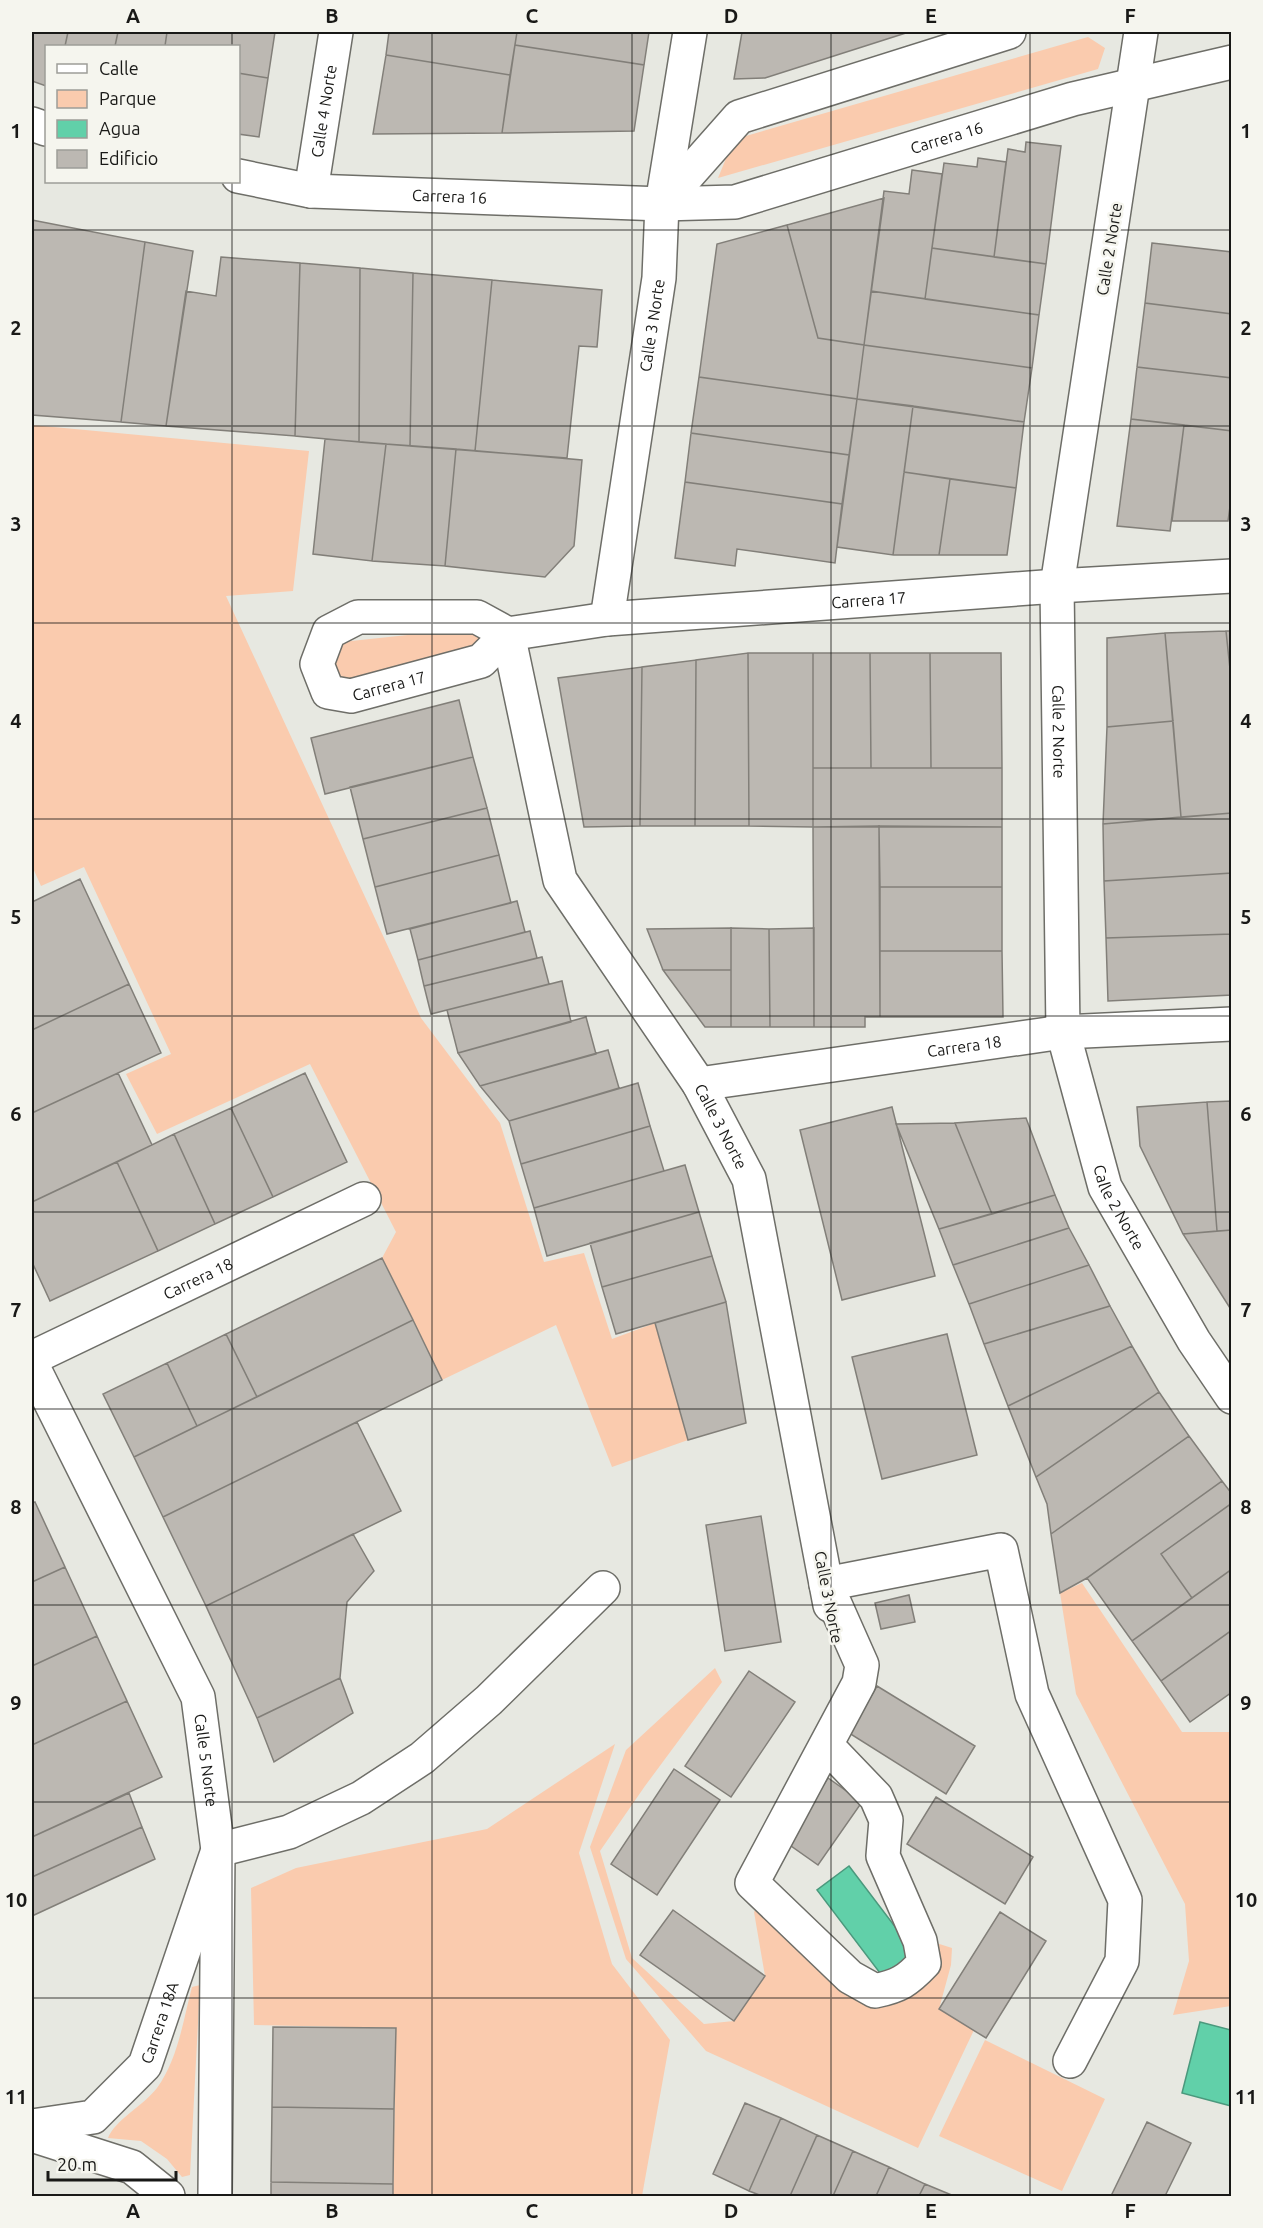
<svg xmlns="http://www.w3.org/2000/svg" width="1263" height="2228" font-family="Ubuntu,sans-serif">
  <style>
    .green { fill: #facbae }
    .water { fill: #61d0a9; stroke: #4b997d; stroke-width: 1.5 }
    .building { fill: #bcb8b2; stroke: #827f79; stroke-width: 1.5 }
    .lines { fill: none; stroke-linecap: round; stroke-linejoin: round }
    .minor-casing { stroke: #6e6e68; stroke-width: 36 }
    .minor { stroke: #fff; stroke-width: 33 }
    .grid { fill: none; stroke: #191917; stroke-width: 1.5; stroke-opacity: 0.55 }
    .labels { text-anchor: middle; dominant-baseline: central; stroke-width: 5; stroke-linejoin: round; paint-order: stroke }
    .street-label { font-size: 16px; fill: #191917; stroke: #f5f5ee }
    .neatline { fill: none; stroke: #191917; stroke-width: 2 }
    .grid-label { font-size: 20px; text-anchor: middle; font-weight: bold; fill: #191917 }
  </style>
  <rect width="100%" height="100%" fill="#e7e8e1"/>
  <path class="green" d="M1088,37L1105,48L1098,69L718,178L727,156L739,138Z
    M32,425L309,451L293,591L226,596L421,1018L500,1123L544,1262L584,1253L612,1339L655,1323L688,1440L612,1467L556,1325L442,1380L382,1258L396,1232L310,1064L157,1134L126,1074L171,1054L84,867L41,886L32,866Z
    M473,628L484,637L476,651L349,681L332,673L329,655L342,642Z
    M1082,1583L1182,1732H1231V2006L1173,2015L1189,1961L1185,1904L1076,1694L1060,1593Z
    M715,1668L722,1682L645,1786L600,1851L632,1958L704,2024L734,2021L765,1976L754,1912L761,1903L867,1999L930,1941L952,1948L951,1965L939,2009L974,2030L918,2148L706,2051L626,1959L590,1847L626,1750Z
    M615,1744L579,1853L612,1964L670,2040L642,2196H393L396,2028L254,2025L251,1888L296,1868L487,1829Z
    M200,1985L190,2175L182,2177L167,2159L141,2141L108,2138C115,2120 143,2106 157,2088C178,2059 183,2021 192,1987Z
    M985,2040L1105,2099L1062,2191L939,2136Z"/>
  <path class="water" d="M849,1866L915,1953L883,1977L817,1890Z
    M1200,2022L1231,2030V2106L1182,2093Z"/>
  <path class="building" d="M32,32H68L65,46H46V86L32,81Z
    M68,32H118L115,46H65Z
    M118,32H167L165,46H115Z
    M167,32H275L268,78L238,73V46H165Z
    M389,32H517L510,75L386,55Z
    M517,32H649L644,65L515,45Z
    M742,32H909L765,78L734,79Z
    M515,45L644,65L634,131L502,133Z
    M386,55L510,75L502,133L373,134Z
    M238,73L268,78L259,137L238,134Z
    M1026,142L1061,146L1046,264L994,257L1008,149L1025,152Z
    M978,158L1006,162L994,257L932,248L944,163L977,167Z
    M912,170L942,174L925,299L871,291L884,191L909,194Z
    M884,198L864,345L818,338L787,225Z
    M32,220L145,242L121,422L32,415Z
    M787,225L818,338L864,345L857,399L699,377L717,244Z
    M145,242L193,251L166,426L121,422Z
    M1152,243L1232,252V314L1145,303Z
    M932,248L1046,264L1039,315L925,299Z
    M221,257L300,263L295,436L166,426L186,291L216,296Z
    M300,263L360,268L359,442L295,436Z
    M360,268L413,273L410,446L359,442Z
    M413,273L492,280L475,451L410,446Z
    M492,280L602,290L597,347L579,346L567,458L475,451Z
    M871,291L1039,315L1032,368L864,345Z
    M1145,303L1232,314V378L1137,367Z
    M864,345L1032,368L1024,422L857,399Z
    M1137,367L1232,378V431L1131,419Z
    M699,377L857,399L849,455L691,433Z
    M857,399L913,406L893,555L837,547Z
    M913,406L1024,422L1016,488L904,472Z
    M1131,419L1184,425L1170,531L1117,526Z
    M1184,425L1232,431V492L1228,521H1172Z
    M691,433L849,455L842,504L685,482Z
    M325,439L386,444L372,561L313,554Z
    M386,444L456,449L445,566L372,561Z
    M456,449L582,460L574,546L545,577L445,566Z
    M904,472L950,479L939,555H893Z
    M950,479L1016,488L1007,555H939Z
    M685,482L842,504L835,563L737,549L735,566L675,558Z
    M1226,631H1232V688Z
    M1226,631L1232,688V813L1181,817L1165,633Z
    M1165,633L1173,721L1107,727V638Z
    M748,653H813V827L749,826Z
    M748,653L749,826H695L696,660Z
    M813,653H870L871,768H813Z
    M870,653H930L931,768H871Z
    M930,653H1001L1002,768H931Z
    M696,660L695,826H640L642,667Z
    M642,667L640,826L584,827L558,678Z
    M459,700L473,757L325,794L311,738Z
    M1173,721L1181,817L1103,824L1107,727Z
    M473,757L487,808L363,839L350,787Z
    M813,768H1002V827H813Z
    M487,808L499,855L375,887L363,839Z
    M1232,813V873L1104,881L1103,824Z
    M879,826L1002,827V887H880Z
    M879,826L880,1017H865V1027H814L813,827Z
    M499,855L511,903L387,934L375,887Z
    M1232,873V934L1106,938L1104,881Z
    M80,879L129,984L32,1030V902Z
    M880,887H1002V951H880Z
    M517,901L525,932L418,960L410,929Z
    M731,928V970H663L647,929Z
    M731,928L769,929L770,1027H731Z
    M814,928V1027H770L769,929Z
    M530,931L537,958L424,986L418,960Z
    M1232,934V995L1108,1001L1106,938Z
    M880,951H1002L1003,1017H880Z
    M542,957L549,984L431,1014L424,986Z
    M663,970H731V1027H705Z
    M562,981L571,1022L458,1053L447,1010Z
    M129,984L161,1053L32,1113V1030Z
    M586,1017L596,1054L480,1086L458,1053Z
    M608,1050L619,1088L509,1121L480,1086Z
    M118,1073L152,1145L32,1202V1113Z
    M305,1073L347,1162L273,1197L231,1108Z
    M638,1083L650,1126L521,1164L509,1121Z
    M1232,1101V1230L1217,1231L1207,1102Z
    M1207,1102L1217,1231L1183,1234L1140,1146L1137,1107Z
    M892,1107L935,1276L842,1300L800,1130Z
    M231,1108L273,1197L215,1224L174,1134Z
    M1026,1118L1055,1195L992,1214L955,1123Z
    M955,1123L992,1214L939,1229L896,1124Z
    M650,1126L664,1171L534,1208L521,1164Z
    M174,1134L215,1224L158,1251L117,1162Z
    M117,1162L158,1251L50,1301L32,1262V1202Z
    M685,1165L699,1212L547,1256L534,1208Z
    M1055,1195L1069,1228L953,1265L939,1229Z
    M699,1212L712,1256L602,1287L590,1243Z
    M1069,1228L1089,1265L969,1304L953,1265Z
    M1232,1230V1306L1230,1308L1183,1234Z
    M712,1256L726,1302L616,1334L602,1287Z
    M382,1258L413,1320L257,1397L226,1334Z
    M1089,1265L1110,1306L984,1344L969,1304Z
    M726,1302L746,1423L688,1440L655,1323Z
    M1110,1306L1132,1346L1008,1406L984,1344Z
    M413,1320L442,1380L163,1517L134,1457Z
    M226,1334L257,1397L197,1426L167,1363Z
    M947,1334L977,1455L882,1479L852,1357Z
    M1132,1346L1159,1392L1036,1477L1008,1406Z
    M167,1363L197,1426L134,1457L103,1394Z
    M1159,1392L1189,1436L1051,1534L1047,1504L1036,1477Z
    M357,1422L401,1511L206,1606L163,1517Z
    M1189,1436L1222,1481L1087,1578L1060,1593L1051,1534Z
    M1222,1481L1232,1494V1503L1161,1554L1192,1598L1132,1641L1087,1578Z
    M35,1502L65,1567L32,1582V1503Z
    M1232,1503V1569L1192,1598L1161,1554Z
    M761,1516L781,1642L725,1651L706,1525Z
    M353,1534L374,1571L347,1602L340,1678L257,1718L206,1606Z
    M65,1567L97,1636L32,1666V1582Z
    M1232,1569V1630L1161,1681L1132,1641Z
    M909,1595L915,1622L881,1629L875,1603Z
    M1232,1630V1692L1190,1722L1161,1681Z
    M97,1636L127,1701L32,1745V1666Z
    M749,1671L795,1702L731,1797L685,1766Z
    M340,1678L353,1713L274,1762L257,1718Z
    M877,1686L975,1746L946,1794L849,1733Z
    M127,1701L162,1777L32,1837V1745Z
    M674,1769L720,1800L657,1895L611,1864Z
    M828,1778L862,1802L818,1865L784,1841Z
    M129,1793L142,1827L32,1877V1837Z
    M936,1797L1033,1857L1005,1904L907,1844Z
    M142,1827L155,1859L32,1916V1877Z
    M673,1910L765,1976L734,2021L640,1955Z
    M1000,1912L1046,1941L986,2038L939,2009Z
    M273,2027L396,2028L394,2109L272,2107Z
    M745,2103L781,2118L749,2191L713,2174Z
    M272,2107L394,2109L393,2184L271,2182Z
    M781,2118L817,2135L790,2196H762L749,2191Z
    M1147,2122L1191,2143L1165,2196H1111Z
    M817,2135L853,2151L833,2196H790Z
    M853,2151L889,2167L876,2196H833Z
    M889,2167L925,2184L919,2196H876Z
    M271,2182L393,2184V2196H271Z
    M925,2184L954,2196H919Z"/>
  <g class="lines">
    <defs>
      <g id="minor">
        <path id="s1" d="M1141,32L1057,586L1063,1032L1105,1187L1194,1341L1232,1397"/>
        <path d="M32,124L46,129"/>
        <path id="s2" d="M238,176L311,191L662,204L735,202L1073,99L1232,62"/>
        <path id="s3" d="M311,191L336,32"/>
        <path d="M662,204L739,117L1009,32"/>
        <path id="s4" d="M607,619L659,278L662,204L690,32"/>
        <path id="s5" d="M508,634L477,617H358L329,632L317,664L328,692L351,696L481,661L508,634L607,619L1057,586L1232,576"/>
        <path id="s6" d="M508,634L560,880L699,1084L749,1179L830,1605"/>
        <path id="s7" d="M699,1084L1063,1032L1232,1024"/>
        <path id="s8" d="M32,1358L364,1199"/>
        <path id="s9" d="M32,1365L198,1697L218,1850L215,2196"/>
        <path d="M827,1746L876,1797L886,1820L883,1856L920,1941L924,1963C907,1981 899,1986 875,1991L850,1977L752,1883L859,1683L862,1665L826,1584L1001,1550L1032,1694L1125,1900L1122,1961L1070,2061"/>
        <path id="s10" d="M32,2126L93,2117L145,2065L218,1850L289,1832L361,1798L422,1758L489,1700L603,1588"/>
        <path d="M32,2135L132,2167L168,2196"/>
      </g>
    </defs>
    <use href="#minor" class="minor-casing"/>
    <use href="#minor" class="minor"/>
  </g>
  <path class="grid" d="M232,32V46M432,32V2196M632,32V2196M831,32V2196M1030,32V2196M232,182V2196M32,230H1232M32,426H1232M32,623H1232M32,819H1232M32,1016H1232M32,1212H1232M32,1409H1232M32,1605H1232M32,1802H1232M32,1998H1232"/>
  <g class="labels">
    <g class="street-label">
      <text stroke="none"><textPath href="#s3" startOffset="81">Calle 4 Norte</textPath></text>
      <text stroke="none"><textPath href="#s2" startOffset="720">Carrera 16</textPath></text>
      <text stroke="none"><textPath href="#s2" startOffset="213">Carrera 16</textPath></text>
      <text transform="translate(1109 249) rotate(-81)">Calle 2 Norte</text>
      <text stroke="none"><textPath href="#s4" startOffset="297">Calle 3 Norte</textPath></text>
      <text stroke="none"><textPath href="#s5" startOffset="810">Carrera 17</textPath></text>
      <text stroke="none"><textPath href="#s5" startOffset="314">Carrera 17</textPath></text>
      <text stroke="none"><textPath href="#s1" startOffset="706">Calle 2 Norte</textPath></text>
      <text stroke="none"><textPath href="#s7" startOffset="268">Carrera 18</textPath></text>
      <text stroke="none"><textPath href="#s6" startOffset="546">Calle 3 Norte</textPath></text>
      <text stroke="none"><textPath href="#s1" startOffset="1191">Calle 2 Norte</textPath></text>
      <text stroke="none"><textPath href="#s8" startOffset="184">Carrera 18</textPath></text>
      <text transform="translate(829 1597) rotate(79)">Calle 3 Norte</text>
      <text stroke="none"><textPath href="#s9" startOffset="435">Calle 5 Norte</textPath></text>
      <text stroke="none"><textPath href="#s10" startOffset="180">Carrera 18A</textPath></text>
    </g>
  </g>
  <rect width="1263" height="2228" fill="none" stroke="#f5f5ee" stroke-width="66"/>
  <rect x="45" y="45" width="195" height="138" fill="#f5f5ee" stroke="#9d9d98" stroke-width="1.5"/>
  <rect x="57" y="64" width="30" height="9" fill="#ffffff" stroke="#9d9d98" stroke-width="1.5"/>
  <text x="99" y="75" font-size="18" fill="#191917">Calle</text>
  <rect x="57" y="90" width="30" height="18" fill="#facbae" stroke="#9d9d98" stroke-width="1.5"/>
  <text x="99" y="105" font-size="18" fill="#191917">Parque</text>
  <rect x="57" y="120" width="30" height="18" fill="#61d0a9" stroke="#9d9d98" stroke-width="1.5"/>
  <text x="99" y="135" font-size="18" fill="#191917">Agua</text>
  <rect x="57" y="150" width="30" height="18" fill="#bcb8b2" stroke="#9d9d98" stroke-width="1.5"/>
  <text x="99" y="165" font-size="18" fill="#191917">Edificio</text>
  <path d="M48 2171v9h128v-9" fill="none" stroke="#191917" stroke-width="3"/>
  <text x="57" y="2171" font-size="18" fill="#191917" stroke="#f5f5ee" stroke-width="4.5" paint-order="stroke">20 m</text>
  <rect x="33" y="33" width="1197" height="2162" class="neatline"/>
  <g class="grid-label">
    <text x="133" y="23">A</text>
    <text x="332" y="23">B</text>
    <text x="532" y="23">C</text>
    <text x="731" y="23">D</text>
    <text x="931" y="23">E</text>
    <text x="1130" y="23">F</text>
    <text x="16" y="138">1</text>
    <text x="1246" y="138">1</text>
    <text x="16" y="335">2</text>
    <text x="1246" y="335">2</text>
    <text x="16" y="531">3</text>
    <text x="1246" y="531">3</text>
    <text x="16" y="728">4</text>
    <text x="1246" y="728">4</text>
    <text x="16" y="924">5</text>
    <text x="1246" y="924">5</text>
    <text x="16" y="1121">6</text>
    <text x="1246" y="1121">6</text>
    <text x="16" y="1317">7</text>
    <text x="1246" y="1317">7</text>
    <text x="16" y="1514">8</text>
    <text x="1246" y="1514">8</text>
    <text x="16" y="1710">9</text>
    <text x="1246" y="1710">9</text>
    <text x="16" y="1907">10</text>
    <text x="1246" y="1907">10</text>
    <text x="16" y="2104">11</text>
    <text x="1246" y="2104">11</text>
    <text x="133" y="2218">A</text>
    <text x="332" y="2218">B</text>
    <text x="532" y="2218">C</text>
    <text x="731" y="2218">D</text>
    <text x="931" y="2218">E</text>
    <text x="1130" y="2218">F</text>
  </g>
</svg>
